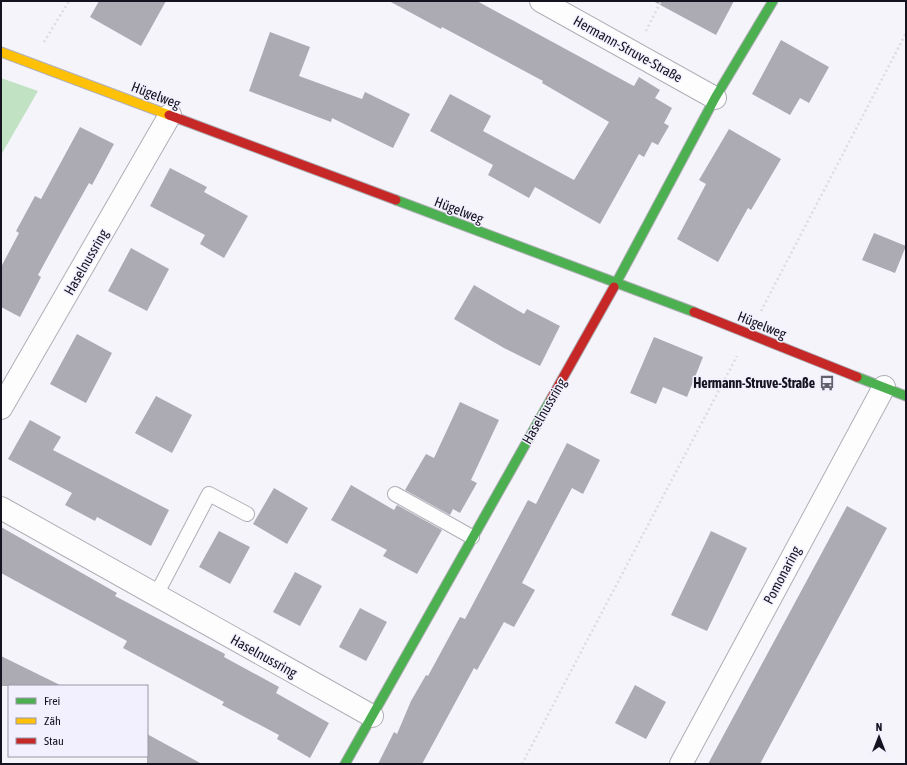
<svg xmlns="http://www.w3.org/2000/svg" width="907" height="765" font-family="'Asap Condensed',sans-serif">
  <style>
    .green { fill: #c1e3c3 }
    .building { fill: #acabb4 }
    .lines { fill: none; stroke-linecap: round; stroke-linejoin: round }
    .lane-casing { stroke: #afafb7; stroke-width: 16 }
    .street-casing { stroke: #afafb7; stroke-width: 24 }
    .fast-casing { stroke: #afafb7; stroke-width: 11 }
    .slow-casing { stroke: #afafb7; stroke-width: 11 }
    .jam-casing { stroke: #afafb7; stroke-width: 11 }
    .path { stroke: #dddddf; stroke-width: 2.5; stroke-dasharray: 2 3; stroke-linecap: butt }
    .lane { stroke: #fdfdfe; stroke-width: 14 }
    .street { stroke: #fdfdfe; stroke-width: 22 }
    .fast { stroke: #4caf50; stroke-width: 9 }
    .slow { stroke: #ffc107; stroke-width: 9 }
    .jam { stroke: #c62828; stroke-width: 9 }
    .labels { text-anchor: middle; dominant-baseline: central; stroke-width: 3; stroke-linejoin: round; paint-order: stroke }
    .street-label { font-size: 14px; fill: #15131f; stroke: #f2f0fe }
    .poi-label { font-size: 14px; font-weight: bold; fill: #15131f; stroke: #f2f0fe; text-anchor: end }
  </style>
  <rect width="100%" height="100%" fill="#f4f4fa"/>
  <path class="green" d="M1,78L38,91L1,155Z"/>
  <path class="building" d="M99,1H166L141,46L90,17Z
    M389,1H477L630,84L634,86L639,77L660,90L655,98L672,108L664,123L669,126L658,145L652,142L644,157L639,154L600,224L535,187L529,198L488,175L493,165L430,131L450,94L491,116L483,131L574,180L609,122L542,83L543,81L442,27L441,29Z
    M653,1H734L716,35Z
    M270,32L310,47L299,76L362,99L365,92L410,114L393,148L332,118L331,122L249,91Z
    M781,40L829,67L809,103L800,98L790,115L752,94Z
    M80,127L114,144L92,185L89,183L61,233L38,275L41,277L20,317L1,307V267L19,233L16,231L35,196L41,199Z
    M729,129L781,159L751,210L748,208L718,262L677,239L706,184L699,180Z
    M170,168L207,187L204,192L248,216L224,258L200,244L205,235L150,206Z
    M874,233L906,246L895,273L862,260Z
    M131,248L169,269L147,311L108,291Z
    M474,285L524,314L527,309L560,326L540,366L504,348L454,319Z
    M77,334L112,353L86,403L50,384Z
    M654,337L703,357L687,397L663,387L656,404L630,393Z
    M156,396L192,415L172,453L135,433Z
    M460,402L499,420L471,480L477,483L460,513L453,509L450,515L405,490L426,454L434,458Z
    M30,420L61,437L53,450L169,510L151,546L97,517L95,521L65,505L72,493L8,459Z
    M567,443L600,460L583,494L572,488L522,583L535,590L514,627L504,622L477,670L474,668L422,764H378L394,732L397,734L411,701L426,675L428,676L460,617L465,619L528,500L536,504Z
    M351,485L394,510L397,505L442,530L417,574L383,556L387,550L331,520Z
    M274,488L308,508L287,544L253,524Z
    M847,506L887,528L818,656L760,764H708Z
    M1,527L117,593L115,596L225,654L224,657L279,687L276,693L329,723L310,758L277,739L279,735L222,705L224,702L123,648L127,641L1,573Z
    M219,531L250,547L230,584L199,567Z
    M711,531L747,548L707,631L671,615Z
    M295,572L322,586L300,626L273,612Z
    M360,608L387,622L366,661L339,647Z
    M1,656L62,686H1Z
    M635,685L666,702L646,739L615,723Z
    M147,734L202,764H147Z"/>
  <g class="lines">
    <defs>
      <path id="lane" d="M395,494L472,537
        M156,595L209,494L247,514"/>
      <path id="street" d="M541,1L715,98
        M1,408L170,115
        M1,508L372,716
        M681,764L884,387"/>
      <path id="fast" d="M396,200L694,312
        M614,287L715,98L773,1
        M857,377L906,396
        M345,764L551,399"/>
      <path id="slow" d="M1,52L169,115"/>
      <path id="jam" d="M169,115L396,200
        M694,312L857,377
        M551,399L614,287"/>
    </defs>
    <use href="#lane" class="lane-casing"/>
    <use href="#street" class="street-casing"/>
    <use href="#fast" class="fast-casing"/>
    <use href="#slow" class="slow-casing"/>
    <use href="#jam" class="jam-casing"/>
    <path class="path" d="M646,31L661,1
      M44,42L69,1
      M761,311L906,33
      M522,764L737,356"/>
    <use href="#lane" class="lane"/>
    <use href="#street" class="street"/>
    <use href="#fast" class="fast"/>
    <use href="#slow" class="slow"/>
    <use href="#jam" class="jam"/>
  </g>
  <defs>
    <symbol id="bus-bare" viewBox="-9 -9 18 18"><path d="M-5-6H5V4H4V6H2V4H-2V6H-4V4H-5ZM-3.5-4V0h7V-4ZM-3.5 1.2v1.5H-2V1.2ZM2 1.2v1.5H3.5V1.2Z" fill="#63626c" stroke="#f2f0fe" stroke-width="2.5" paint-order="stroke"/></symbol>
  </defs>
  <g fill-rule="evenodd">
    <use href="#bus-bare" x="816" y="372" width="22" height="22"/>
  </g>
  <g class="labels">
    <g class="street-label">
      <text transform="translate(628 49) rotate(29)">Hermann-Struve-Straße</text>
      <text transform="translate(156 95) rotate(21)">Hügelweg</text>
      <text transform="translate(459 210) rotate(21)">Hügelweg</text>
      <text transform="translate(86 262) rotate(-60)">Haselnussring</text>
      <text transform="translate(762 325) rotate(22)">Hügelweg</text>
      <text transform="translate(544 411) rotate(-60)">Haselnussring</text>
      <text transform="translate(782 575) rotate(-62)">Pomonaring</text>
      <text transform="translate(264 656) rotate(29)">Haselnussring</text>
    </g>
    <g class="poi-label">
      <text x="815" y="383">Hermann-Struve-Straße</text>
    </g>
  </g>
  <rect width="907" height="765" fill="none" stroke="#15131f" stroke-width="4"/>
  <rect x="8" y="685" width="140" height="72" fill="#f2f0fe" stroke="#9a98a5"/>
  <rect x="16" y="698" width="20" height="6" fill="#4caf50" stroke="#9a98a5"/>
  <text x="44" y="705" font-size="12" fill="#15131f">Frei</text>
  <rect x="16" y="718" width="20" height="6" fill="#ffc107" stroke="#9a98a5"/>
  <text x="44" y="725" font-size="12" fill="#15131f">Zäh</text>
  <rect x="16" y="738" width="20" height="6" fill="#c62828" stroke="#9a98a5"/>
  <text x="44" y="745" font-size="12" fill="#15131f">Stau</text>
  <g transform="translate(879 737)" stroke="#f2f0fe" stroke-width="3" paint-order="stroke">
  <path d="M0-3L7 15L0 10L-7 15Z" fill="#15131f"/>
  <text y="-6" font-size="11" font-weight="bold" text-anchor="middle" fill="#15131f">N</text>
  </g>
</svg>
